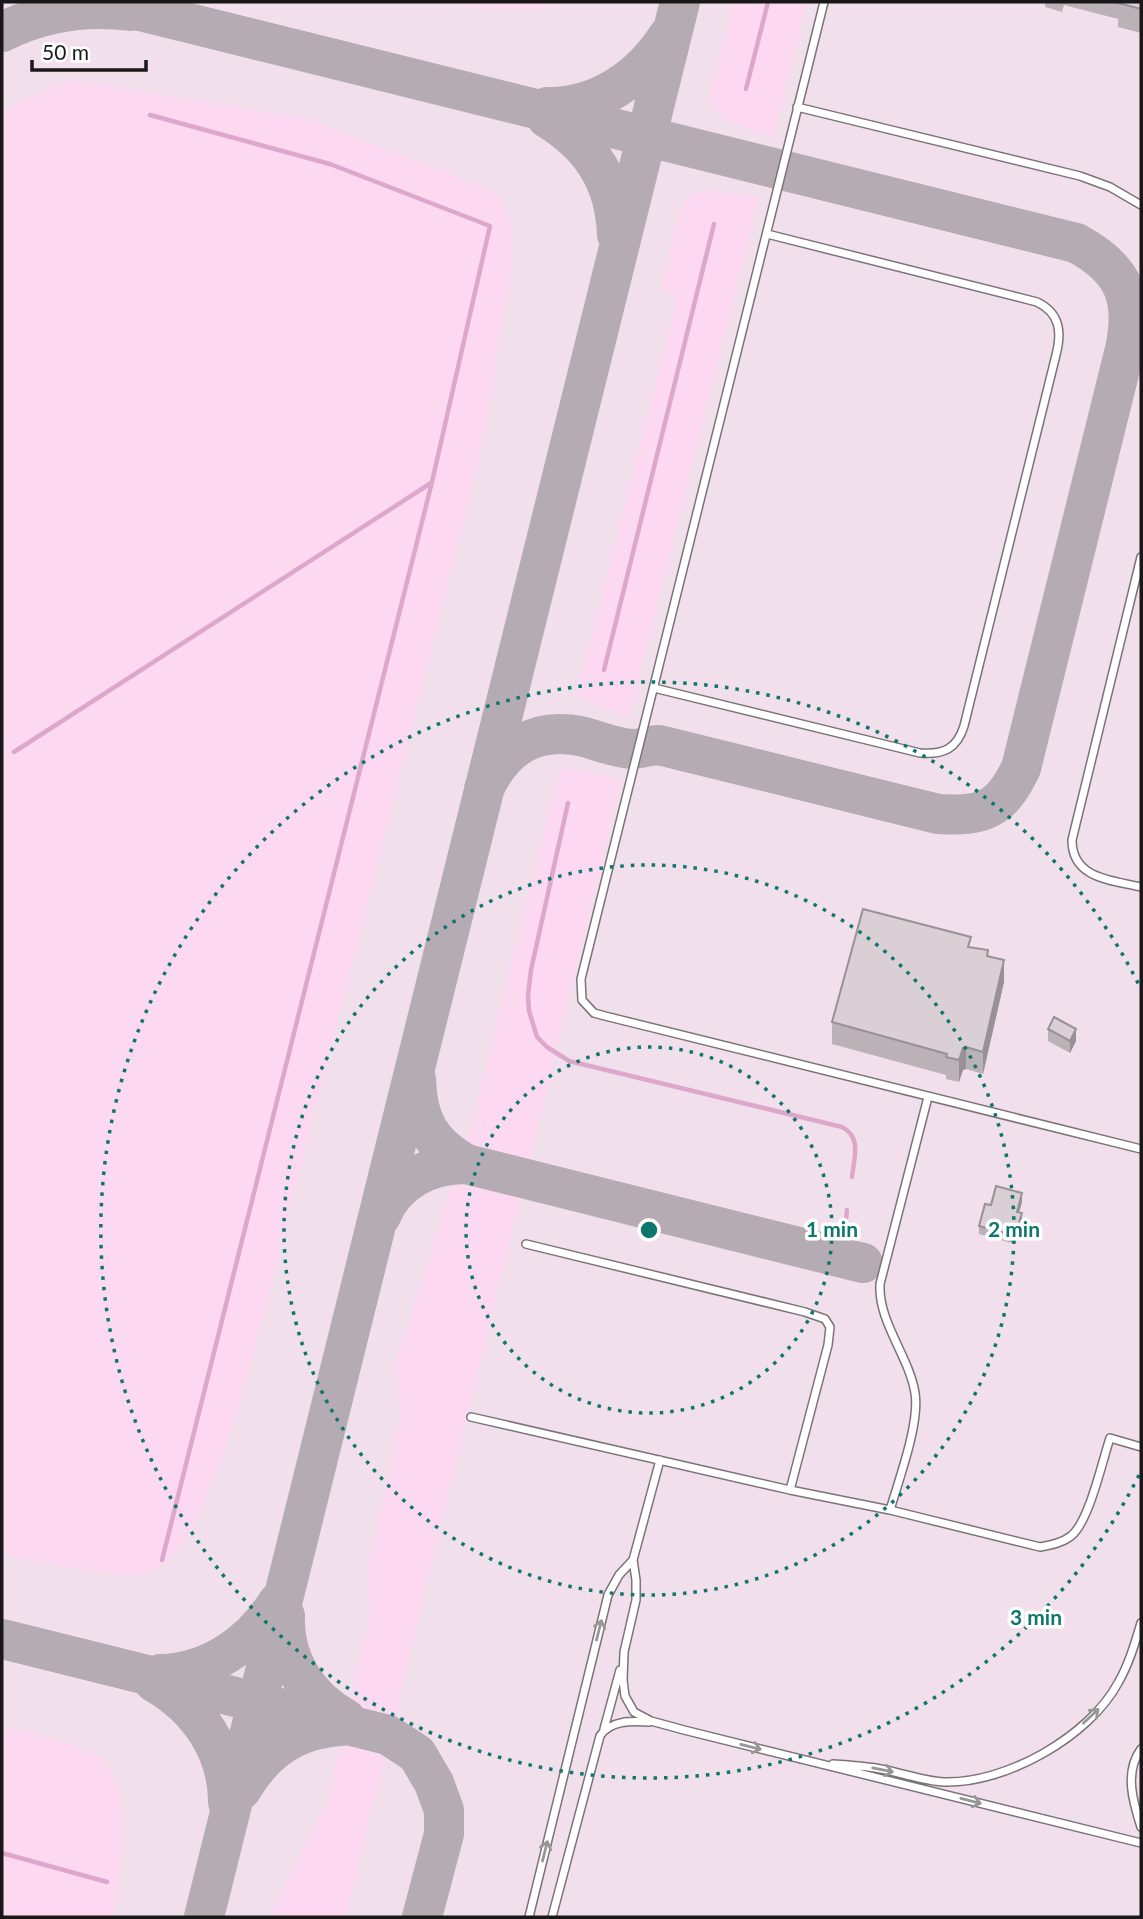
<svg xmlns="http://www.w3.org/2000/svg" width="1143" height="1919" font-family="Lato,sans-serif">
  <style>
    .built { fill: #f1dfeb }
    .green { fill: #fcd9f0 }
    .lines { fill: none; stroke-linecap: round; stroke-linejoin: round }
    .stream { stroke: #dca7cb; stroke-width: 4.5 }
    .taxiway { stroke: #b4acb2; stroke-width: 40 }
    .service-casing { stroke: #7c7379; stroke-width: 10 }
    .service { stroke: #fff; stroke-width: 7 }
    .wall { fill: #bbb2b7 }
    .shaded-wall { fill: #989195 }
    .building { fill: #d9cfd5; stroke: #989195; stroke-width: 2 }
    .oneway { stroke: #989798 }
    .ring { fill: none; stroke: #0f766e; stroke-width: 3.5; stroke-dasharray: 3.5 7 }
    .centre { fill: #0f766e; stroke: #fff; stroke-width: 3.5 }
    .ring-label { font-size: 21px; text-anchor: middle; font-weight: bold; fill: #0f766e; stroke: #fff; stroke-width: 7; stroke-linejoin: round; paint-order: stroke }
  </style>
  <rect width="100%" height="100%" fill="#f9eff6"/>
  <path class="built" d="M2,2H1141V1917H2Z"/>
  <path class="green" d="M444,2H555C527,18 476,5 444,2Z
    M733,2H807L773,137C750,129 715,123 709,96Z
    M73,80L305,118L489,189L504,201L512,230V264L481,454L251,1365C235,1414 201,1553 150,1572C122,1582 34,1560 2,1554V117L19,101Z
    M711,190L759,198L630,716L591,703L577,695L677,297L660,292L680,210C688,195 695,191 711,190Z
    M571,769L622,779L346,1917H269L327,1802L371,1611L367,1577L401,1413L394,1367L474,1116L559,770Z
    M2,1727C34,1735 71,1739 99,1757C137,1781 119,1880 114,1917H2Z"/>
  <g class="lines">
    <path class="stream" d="M746,89L768,2
      M150,115L330,164L490,226L432,482L162,1560
      M604,670L714,224
      M14,752L431,483
      M568,803L531,970L528,995L529,1011L537,1037L547,1047L569,1061L842,1127C862,1137 854,1158 852,1177
      M844,1237L847,1210
      M2,1853L107,1882"/>
    <path class="taxiway" d="M104,2L1076,243C1123,268 1136,297 1125,349L1021,768C1001,810 983,817 938,814L659,745C650,745 641,749 632,749C615,748 597,740 580,736C534,727 503,748 484,789
      M2,32C42,12 86,5 131,11
      M547,107C598,108 641,78 668,36
      M547,118C592,146 615,181 617,235
      M416,1079C417,1120 430,1144 466,1164
      M381,1216C395,1181 429,1164 466,1164L863,1263
      M285,1616C283,1660 308,1698 346,1719
      M2,1639L388,1735L417,1754L434,1783L444,1810V1834L422,1917
      M160,1674C210,1673 252,1643 278,1602
      M154,1682C198,1707 228,1750 228,1802
      M241,1790C264,1751 296,1728 342,1726
      M204,1917L680,2"/>
    <defs>
      <path id="service" d="M824,2L581,979L582,1000L594,1013L605,1016L1141,1149
        M797,107L1080,176L1110,187L1141,205
        M1141,557L1072,840C1072,879 1112,880 1141,887
        M654,688L920,753C943,755 957,749 964,726L1056,355C1062,332 1060,313 1037,302L767,234
        M526,1244L805,1312L825,1319L830,1327L828,1345L790,1490L890,1510L1040,1547C1051,1545 1062,1543 1071,1536C1089,1522 1102,1462 1110,1438L1141,1447
        M471,1417L790,1490
        M660,1460L633,1560L636,1580V1600L624,1652L623,1680L625,1696L634,1712L651,1721L684,1730L1141,1843
        M890,1510C899,1479 920,1423 915,1393C909,1356 878,1322 880,1284L928,1097
        M604,1729L620,1670
        M1141,1749C1124,1772 1133,1802 1141,1827
        M833,1764C849,1765 865,1766 881,1769C902,1773 923,1781 944,1782C1005,1784 1089,1737 1118,1683C1129,1664 1135,1643 1141,1623
        M529,1917L608,1595L619,1575L633,1560
        M552,1917L600,1736C610,1720 632,1721 649,1722"/>
    </defs>
    <use href="#service" class="service-casing"/>
    <use href="#service" class="service"/>
  </g>
  <path class="wall" d="M1045,2H1141V33L1118,27V19L1064,5L1062,12L1045,7Z
    M971,948L988,957L1004,982L983,1074L966,1069L963,1070L959,1082L946,1079V1075L832,1044V1022Z
    M1048,1029L1076,1041L1070,1053L1048,1041Z
    M1022,1202L1019,1212L1022,1221L1015,1244L979,1234V1226L991,1205Z"/>
  <path class="shaded-wall" d="M1004,960V982L983,1074V1052Z
    M1076,1029V1041L1070,1053V1041Z
    M966,1047V1069L963,1070L959,1082V1060L963,1048Z
    M1022,1193V1202L1017,1220V1212Z
    M1022,1213V1221L1015,1244V1236Z"/>
  <path class="building" d="M1119,2H1141V9L1118,3Z
    M863,909L971,937L968,947L988,950L987,956L1004,960L983,1052L966,1047L963,1048L959,1060L946,1057L947,1054L832,1022Z
    M1054,1017L1076,1029L1070,1041L1048,1029Z
    M996,1186L1022,1193L1017,1212L1022,1213L1015,1236L979,1226L985,1204L991,1205Z"/>
  <defs><path id="oneway-shaft" d="M-6 0H5M1.5-3L5.5 0L1.5 3" fill="none" stroke-width="1.6" stroke-linecap="round" stroke-linejoin="round" transform="scale(1.75)"/></defs>
  <g class="oneway">
    <use href="#oneway-shaft" transform="translate(599 1630) rotate(-76)"/>
    <use href="#oneway-shaft" transform="translate(1091 1716) rotate(-43)"/>
    <use href="#oneway-shaft" transform="translate(751 1747) rotate(14)"/>
    <use href="#oneway-shaft" transform="translate(883 1770) rotate(11)"/>
    <use href="#oneway-shaft" transform="translate(971 1801) rotate(14)"/>
    <use href="#oneway-shaft" transform="translate(545 1851) rotate(-76)"/>
  </g>
  <g class="ring">
    <circle cx="649" cy="1230" r="183"/>
    <circle cx="649" cy="1230" r="365"/>
    <path d="M1139 1475A548 548 0 1 1 1139 985"/>
  </g>
  <circle cx="649" cy="1230" r="10" class="centre"/>
  <g class="ring-label">
    <text x="832" y="1237">1 min</text>
    <text x="1014" y="1237">2 min</text>
    <text x="1036" y="1625">3 min</text>
  </g>
  <rect width="1143" height="1919" fill="none" stroke="#1a1719" stroke-width="7"/>
  <path d="M32 60v10h114v-10" fill="none" stroke="#1a1719" stroke-width="3.5"/>
  <text x="42" y="60" font-size="21" fill="#1a1719" stroke="#ffffff" stroke-width="5" paint-order="stroke">50 m</text>
</svg>
